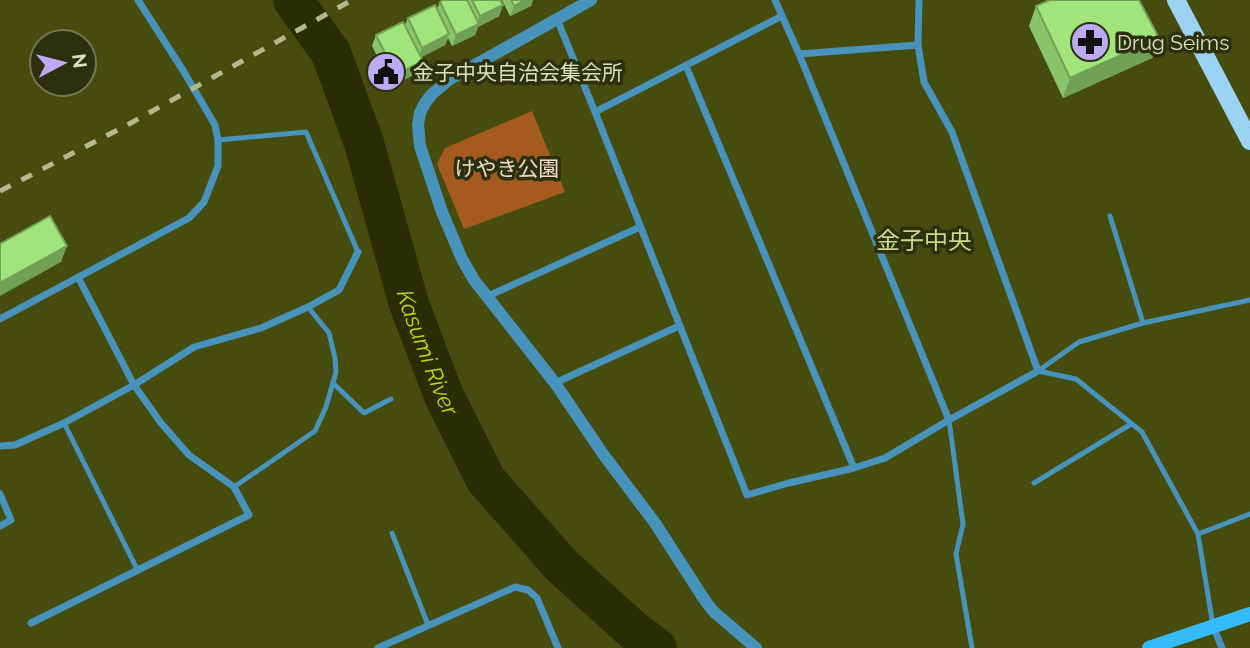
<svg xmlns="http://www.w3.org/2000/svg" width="1250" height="648" font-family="Raleway,'Noto Sans JP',sans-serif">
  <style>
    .green { fill: #a55b1d }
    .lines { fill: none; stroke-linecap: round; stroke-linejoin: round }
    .river { stroke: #292d03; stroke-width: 40 }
    .service { stroke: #4893bb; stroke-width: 5 }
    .minor { stroke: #4893bb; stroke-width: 7 }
    .tertiary { stroke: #4893bb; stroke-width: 12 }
    .secondary { stroke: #34bbfc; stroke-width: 14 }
    .primary { stroke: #9cd3f3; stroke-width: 18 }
    .rail { stroke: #b3b98c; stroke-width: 5; stroke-dasharray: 12 12; stroke-linecap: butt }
    .wall { fill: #8ac46a }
    .shaded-wall { fill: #71a056 }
    .building { fill: #a1e47b; stroke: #71a056; stroke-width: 2 }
    .labels { text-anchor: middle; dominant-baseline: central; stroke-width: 7; stroke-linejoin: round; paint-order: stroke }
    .poi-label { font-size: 21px; fill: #dae0ba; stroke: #2c300f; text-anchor: start }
    .park-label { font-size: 21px; fill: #f4dac9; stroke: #2c300f }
    .water-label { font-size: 23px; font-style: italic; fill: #c3d318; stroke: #2c300f }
    .quarter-label { font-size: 24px; fill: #cbd686; stroke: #2c300f }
  </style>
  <rect width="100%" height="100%" fill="#464c0d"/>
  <path class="green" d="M532,111L565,192L464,229L437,164L445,148Z"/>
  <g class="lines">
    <path class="river" id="s1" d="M293,0L331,53L364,143L409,304L444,396L486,480L562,566L634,631L657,648"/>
    <path class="service" d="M218,140L306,132L358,252
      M1110,216L1143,323
      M1038,371L1076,379L1142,432L1198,534L1213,626
      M1038,371L1079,342L1143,323L1250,300
      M333,383L364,413L391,399
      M949,420L963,524L956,554L972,648
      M64,423L138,571
      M1034,483L1131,424
      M234,487L315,431L326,407L336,372L335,358L329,333L308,307
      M392,533L428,625
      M1198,534L1250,514"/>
    <path class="minor" d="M557,19L595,112L747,495L789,483L854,468L885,458L949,420L1038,371L952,132L924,82L918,45L799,54L775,0
      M918,45L919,0
      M799,54L949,420
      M686,66L854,468
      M595,112L782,16
      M486,297L640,227
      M0,319L189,218L204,202L218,166V140L215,125L184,72L138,0
      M555,383L679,326
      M0,446L15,445L64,423L134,385L194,347L261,328L308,307L339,290L358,252
      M0,494L11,520L0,526
      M31,623L249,515L234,487L189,455L161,423L134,385L78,277
      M1213,626L1222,648
      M378,648L515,587L528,590L537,598L558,648"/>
    <path class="tertiary" d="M591,0L450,79L432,94L425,103L420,113L418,125L420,146L442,212L462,259L474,280L555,383L603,454L655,523L704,599L713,611L756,648"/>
    <path class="secondary" d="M1149,648L1250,614"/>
    <path class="primary" d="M1176,0L1250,141"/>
    <path class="rail" d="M0,191L129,124L352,0"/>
  </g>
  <path class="wall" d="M443,0H500L503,5L499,16L478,27L475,35L452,46L448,38L445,45L421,57L419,72L392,86L372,46L376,35L405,25L408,18L437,9L440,2Z
    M502,0H533L531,6L510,16Z
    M1036,6L1159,38L1152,58L1063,98L1029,26Z"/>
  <path class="shaded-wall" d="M525,0H533L531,6L510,16L514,6Z
    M503,5L499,16L478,27L475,35L452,46L456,35L477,25L480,16Z
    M449,34L445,45L418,59L422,48Z
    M1159,38L1152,58L1063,98L1070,78Z
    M423,61L419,72L392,86L396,75Z
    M67,246L61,262L0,296V283Z"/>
  <path class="building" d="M443,0H467L479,24L456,35L440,2Z
    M472,0H500L503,5L480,16Z
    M511,0H525L514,6Z
    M1050,0H1139L1159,38L1070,78L1036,6Z
    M435,5L449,34L422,48L408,18Z
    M403,22L423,61L396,75L376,35Z
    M50,216L67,246L0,283V244Z"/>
  <defs>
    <symbol id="pharmacy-disc" viewBox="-11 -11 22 22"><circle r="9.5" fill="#bcaaf5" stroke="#2c300f"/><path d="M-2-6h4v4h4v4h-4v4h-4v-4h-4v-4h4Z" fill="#111"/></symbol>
    <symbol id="civic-disc" viewBox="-11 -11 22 22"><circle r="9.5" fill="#bcaaf5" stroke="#2c300f"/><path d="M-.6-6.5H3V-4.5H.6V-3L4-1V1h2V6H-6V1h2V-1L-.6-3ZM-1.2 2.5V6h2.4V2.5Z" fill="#111"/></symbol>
  </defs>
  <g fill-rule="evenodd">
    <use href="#pharmacy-disc" x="1068" y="20" width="44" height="44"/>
    <use href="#civic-disc" x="364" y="50" width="44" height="44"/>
  </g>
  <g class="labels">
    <g class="poi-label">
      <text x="1117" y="42">Drug Seims</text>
      <text x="413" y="72">金子中央自治会集会所</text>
    </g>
    <g class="park-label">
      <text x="507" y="168">けやき公園</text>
    </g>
    <g class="water-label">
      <text stroke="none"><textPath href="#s1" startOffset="380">Kasumi River</textPath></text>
    </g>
    <g class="quarter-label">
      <text x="924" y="240">金子中央</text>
    </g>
  </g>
  <g transform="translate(63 63) rotate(83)"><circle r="33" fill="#2c300f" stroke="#727653" stroke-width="2"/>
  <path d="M0-5L12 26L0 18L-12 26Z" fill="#bcaaf5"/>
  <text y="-10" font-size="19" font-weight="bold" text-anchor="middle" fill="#dae0ba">N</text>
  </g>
</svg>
